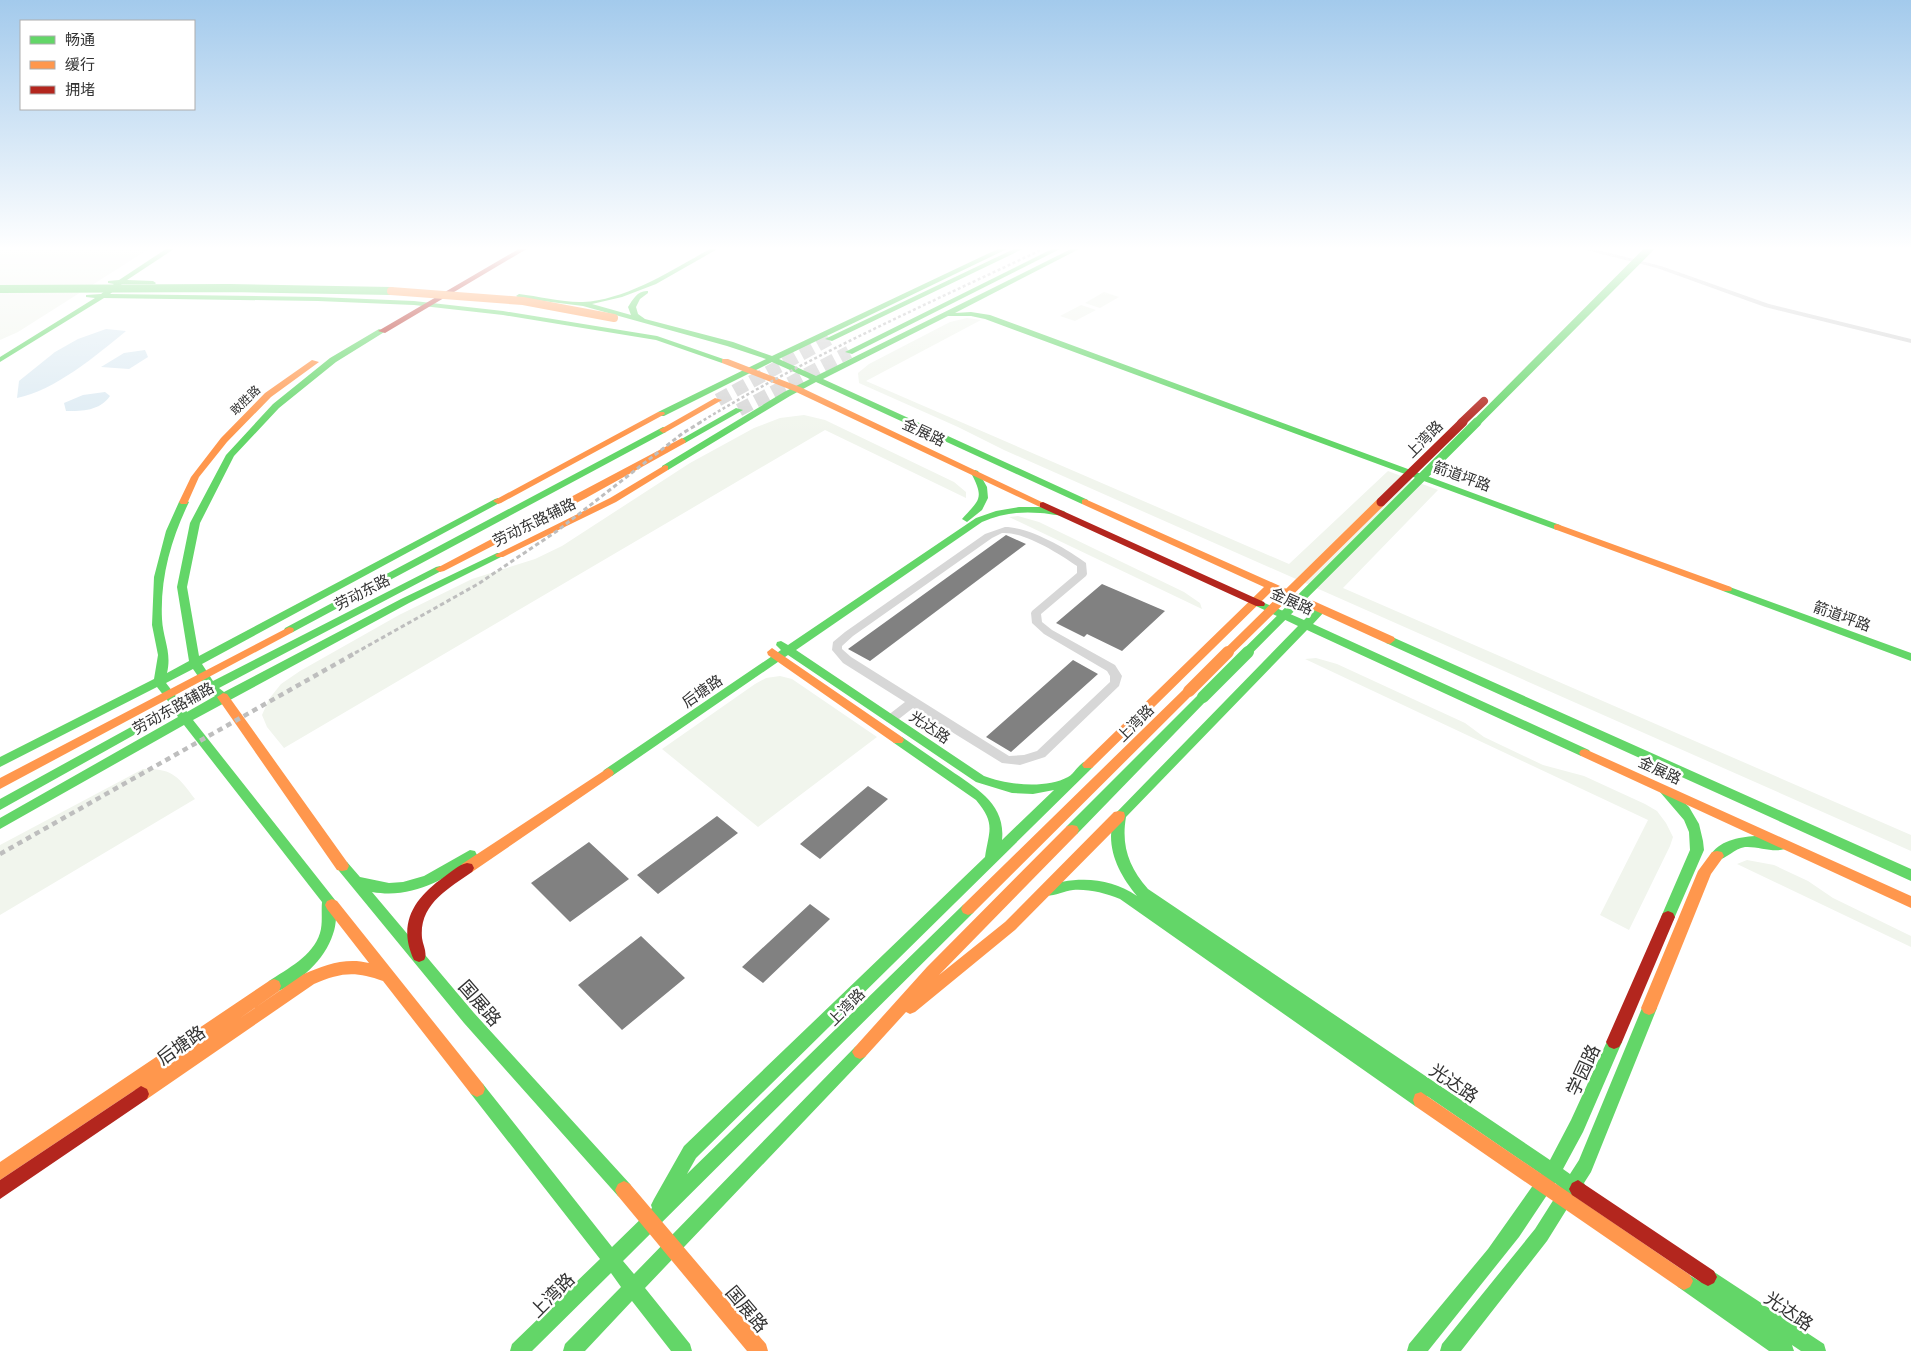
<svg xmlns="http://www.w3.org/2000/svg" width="1911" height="1351" font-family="'PT Sans','Noto Sans SC',sans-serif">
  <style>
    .green { fill: #f1f5ed }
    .water { fill: #ddebf3 }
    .building { fill: #818181 }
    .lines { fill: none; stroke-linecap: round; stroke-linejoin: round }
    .highway-tunnel { stroke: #d6d6d6; stroke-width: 13; stroke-dasharray: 13 6; stroke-linecap: butt }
    .street { fill: #d7d7d7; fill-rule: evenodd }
    .fast { fill: #63d668; fill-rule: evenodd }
    .slow { fill: #ff974d; fill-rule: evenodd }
    .jam { fill: #b3261e; fill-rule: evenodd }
    .rail-far2 { stroke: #bebebe; stroke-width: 2.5; stroke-dasharray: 3 2.5; stroke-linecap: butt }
    .rail-far1 { stroke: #bebebe; stroke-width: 3; stroke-dasharray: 4.5 3; stroke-linecap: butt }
    .rail { stroke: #bebebe; stroke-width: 4.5; stroke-dasharray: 5.5 4.5; stroke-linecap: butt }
    .fast-bridge-far2 { stroke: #63d668; stroke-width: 8 }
    .fast-bridge-far1 { stroke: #63d668; stroke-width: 9 }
    .fast-bridge { stroke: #63d668; stroke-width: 12 }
    .slow-bridge-far2 { stroke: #ff974d; stroke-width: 8 }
    .slow-bridge-far1 { stroke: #ff974d; stroke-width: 9 }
    .slow-bridge { stroke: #ff974d; stroke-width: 12 }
    .jam-bridge-far1 { stroke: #b3261e; stroke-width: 8 }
    .jam-bridge { stroke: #b3261e; stroke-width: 9 }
    .labels { text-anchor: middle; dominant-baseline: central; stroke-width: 5; stroke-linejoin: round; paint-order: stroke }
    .far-street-label { font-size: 12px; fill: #333; stroke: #fff }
    .street-label { font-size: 15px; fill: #333; stroke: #fff }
    .near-street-label { font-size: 18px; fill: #333; stroke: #fff }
  </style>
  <rect width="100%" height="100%" fill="#fff"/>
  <path class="green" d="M0,247H152L18,332L0,340Z
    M1104,292L1119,297L1100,308L1085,303Z
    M1081,305L1096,310L1075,321L1060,316Z
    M967,318L981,320L866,381L1289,564L1388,471L1438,490L1343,588L1911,835V851L1004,450L958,427L859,383L858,373L869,364L950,322Z
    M804,415L825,420L954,482L966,492V498L825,430L284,748L267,727L262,715L269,699L281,684L300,671L399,615L472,579L535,559L562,546L690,463L754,428L780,418Z
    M1018,516L1039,522L1184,592L1200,603L1202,609L1009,517Z
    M1316,658L1337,664L1465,723L1484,737L1543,765L1584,776L1645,804L1657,811L1666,823L1673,837L1670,846L1629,930L1600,915L1648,820L1305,659Z
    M780,676L792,679L877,737L758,827L662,749L755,684L766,678Z
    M143,769C172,768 178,776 195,799L0,915V845Z
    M1747,860L1774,865L1808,881L1833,898L1911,936V947L1737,864Z"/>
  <path class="water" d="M106,329L126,331C97,355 54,391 17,398L19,381L55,352L78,339Z
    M145,350L148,357L129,369L101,367L124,353Z
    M105,392L110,396C99,411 83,411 66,411L64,403L83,395Z"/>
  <path class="building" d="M1006,535L1026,544L870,661L848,649Z
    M1102,584L1165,611L1122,651L1087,634L1084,637L1056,623Z
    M1073,660L1098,674L1011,752L986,737Z
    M868,786L888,799L820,859L800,844Z
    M717,816L738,833L658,894L637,875Z
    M589,842L629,879L570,922L531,883Z
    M810,904L830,919L763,983L742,967Z
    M641,936L685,978L622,1030L578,985Z"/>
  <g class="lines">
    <path class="highway-tunnel" d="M718,400L829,339
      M739,410L849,352"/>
    <path class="street" d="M1574,247H1586L1661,266L1769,304L1911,339V343L1765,307L1657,268Z
      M1005,527C1029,527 1066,548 1086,563L1087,574L1086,576L1041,614L1042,622L1052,630L1115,665L1122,676L1119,686L1045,757L1020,765L1002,763L913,708L895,722H887L885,719L887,716L905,702L843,663L832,650L833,642L845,632L985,534ZM1002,533C1023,531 1060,554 1077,566V573L1032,611L1031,613L1032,623L1044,634L1107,671L1110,676V682L1037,751L1024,755L1009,756L851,657L842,649V646L853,636L992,538Z"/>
    <path class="fast" d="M169,247H177L127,280L153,281L156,283L155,284H122L110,294L318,297L414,301L503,311L657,336L729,361L722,363L656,340L503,315L414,305L318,301L104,298L0,362V357L95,298L86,297V295L101,294L114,284L108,283V281L119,280Z
      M713,247H721L656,284L622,297L592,304L631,315L628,307C633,299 638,290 648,291V293L640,299L636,307L638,314L645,319L733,342L772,356L1002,247H1011L779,359L816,376L1075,247H1083L955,313L971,312L990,315L1560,525L1562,527L1557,530L1554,529L985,319L971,316H948L823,379L1088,500V504H1082L816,382L790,396L668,470H662V466L784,392L810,379L772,362L664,416H658V412L766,359L727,346L583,306L519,298L516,296L519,294C538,296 565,303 583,302C627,300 676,268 713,247Z
      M1018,247H1027L832,341L825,339Z
      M1056,247H1064L852,354L845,352Z
      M379,329L386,331L336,362L279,408L234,456L200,523L187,587L199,656L495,499L498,498L503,501L202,664L213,681L436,567L440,566L445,569L219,688L224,692L401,599L497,553H503L505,555L409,603L193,720L339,905C335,914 337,924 333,934C325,960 299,983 274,993L269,991L267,986L269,981C287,969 313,956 320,933C323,923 321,912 322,902L184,725L0,829V818L178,717L175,712L0,810V799L171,705L157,687L0,767V757L154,679L158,655L152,625L154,577L166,531L179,502L184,499L189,502C171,539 160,578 162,619C163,639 172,652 167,673L189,661L177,587L190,523L226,455L273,404L330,358ZM193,669L205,686L179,700L166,683ZM210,693L215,696L187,712L184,707Z
      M736,408L743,410L685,443H679L678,441Z
      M663,427L666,428V432L293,632L289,633L284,630L285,628Z
      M975,470L978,471L987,487L988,498L982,510L967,522L962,519C979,500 985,499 971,473Z
      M1019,507H1040L1064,511L1066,513C1060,518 1048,513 1040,513C1019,511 1001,514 982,522L796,650L984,776C1007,785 1046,789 1068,777C1077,772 1080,758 1092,762L1094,765L1092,768L696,1158L687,1174L963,905L968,903L973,905L975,909L973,913L623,1261L634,1274L855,1047L860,1045L865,1047L868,1052L865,1057L645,1288L690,1344L692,1351H671L632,1301L585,1351H563L565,1344L621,1287L611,1273L532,1351H510L512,1344L600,1259L471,1094L469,1089L471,1084L477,1081L483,1084L612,1247L652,1208L651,1205L654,1199L684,1146L985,857C989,830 996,824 976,800L894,743L892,740L894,737H902C918,748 934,759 950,770C976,788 1006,804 1002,840L1054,790L1033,794L1012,793L976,782L788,655L612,776H604L602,773L604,770L781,650L776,645L777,642L781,641L788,645L976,518L996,511Z
      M1727,586L1911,653V661L1723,591L1722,589Z
      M1260,601L1304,620L1317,607H1325L1326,609L1325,611L1313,624L1589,750L1591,753L1589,756H1581L1307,630L1126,817C1121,846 1129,867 1148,889L1550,1160L1571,1120L1609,1037L1614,1035L1619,1037L1622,1042L1583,1132L1563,1169L1570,1174L1579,1160L1644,1003L1649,1001L1654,1003L1657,1008L1591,1172L1584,1183L1587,1189L1584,1195L1578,1198L1575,1196L1547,1241L1461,1351H1440L1442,1344L1535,1229L1561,1188L1555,1183L1519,1237L1428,1351H1407L1409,1344L1488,1249L1541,1174L1427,1096L1429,1100L1427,1106L1421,1108L1415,1106L1120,899C1105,893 1089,889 1073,890C1063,891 1051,898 1042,895L1040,891L1042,887C1074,876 1109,876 1137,896C1123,879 1111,859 1111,836C1111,829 1113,822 1113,816L1298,626L1256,606L1255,604L1256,602Z
      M1390,636L1911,869V881L1386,643L1385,640L1386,637Z
      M1203,693L1209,697L1207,700L1077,834L1072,835L1067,834L1065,830L1067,826L1199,694Z
      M1666,787L1670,789L1689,807L1699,824L1703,841L1704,850L1673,921L1668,923L1663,921L1661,917L1690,850L1689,832L1684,820L1660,792L1662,789Z
      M1755,836L1785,841L1787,845L1785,849C1773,853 1758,846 1745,847C1734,849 1727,858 1717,861L1712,860L1710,856C1718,841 1739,837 1755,836Z
      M470,850L475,851L477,855L475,859C443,880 412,899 372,892L474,1013L630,1184L633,1190L630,1196L624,1199L618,1196L464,1023L335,866L337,862L342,861L347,862L360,877L389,883L403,882L424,876Z
      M1708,1268L1824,1344L1826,1351H1801L1792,1345L1794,1351H1769L1678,1287L1675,1281L1678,1275L1684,1272L1701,1282L1699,1277L1702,1271Z"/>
    <path class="slow" d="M722,359H728L800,387L1048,505L1043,508L1040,507L794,391L722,363Z
      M312,360L319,362L271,397L227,442L199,477L187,504H181L179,502L191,477L221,438L265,393Z
      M715,398L722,400L666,432L663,433L659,430Z
      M658,412H664L665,414L501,503L498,504L493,501Z
      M682,438L686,441L685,443L586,498L444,571L440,572L435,569Z
      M665,465L668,466V470L616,502L503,557H497L495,555L610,498Z
      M1085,499L1394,637L1395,640L1390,644L1386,643L1272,591L1092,768H1084L1082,765L1084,762L1264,587L1082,504V500Z
      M1557,524L1731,587L1732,589L1731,591H1723L1554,529V525Z
      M289,627L293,628L294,630L293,632L0,789V778Z
      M772,648L902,737L904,740L902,743H894L768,655L767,652Z
      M1189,687L1193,688L1195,691L1193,694L973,913L968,915L963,913L961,909L963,905L1185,688Z
      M223,693L227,694L347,862L349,866L347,870L342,871L337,870L219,700L217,697Z
      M1585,749L1911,896V908L1581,756L1579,753L1581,750Z
      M608,768L612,770L614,773L612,776L472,872L467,873L462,872L460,868L462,864Z
      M1119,811L1124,812L1125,816L1124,820L1015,930L915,1012L910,1014L906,1012L865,1057L860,1059L855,1057L852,1052L855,1047L927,967L1067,826L1072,825L1077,826L1079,830L1077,834L939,975L1005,922L1114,812Z
      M1717,851L1722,852L1724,856L1711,874L1657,1008L1654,1013L1649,1015L1644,1013L1641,1008L1698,871L1712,852Z
      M332,899L337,901L483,1084L485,1089L483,1094L477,1097L471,1094L383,981C356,971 341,972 314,984L147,1099L141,1102L135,1099L133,1094L135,1090L0,1180V1162L269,981L274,979L279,981L281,986L279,991L236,1021L304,974C324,965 346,957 369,963L327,909L325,905L327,901Z
      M1421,1092L1690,1275L1693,1281L1690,1287L1684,1290L1678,1287L1415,1106L1413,1100L1415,1094Z
      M624,1181L630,1184L766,1344L768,1351H747L618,1196L615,1190L618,1184Z"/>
    <path class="jam" d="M522,247H530L385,333L378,331Z
      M1043,502L1264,602L1265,604L1264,606H1256L1040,507V503Z
      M467,863L472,864L474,868L472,872C448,889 419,904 422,938C423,946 428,953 424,960L419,962L414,960C397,924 414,898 444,877C451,872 458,865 467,863Z
      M1668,911L1673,913L1675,917L1622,1042L1619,1047L1614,1049L1609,1047L1606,1042L1661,917L1663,913Z
      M141,1086L147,1089L149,1094L147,1099L0,1199V1180Z
      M1578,1180L1714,1271L1717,1277L1714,1283L1708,1286L1702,1283L1572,1195L1569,1189L1572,1183Z"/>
    <path class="rail-far2" d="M699,423C810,355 930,303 1047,247"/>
    <path class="rail-far1" d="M355,653L478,584L557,531L683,433L701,422"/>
    <path class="rail" d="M0,854L357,652"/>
    <path class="fast-bridge-far2" d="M0,289L229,288L391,291
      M1476,423L1651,247"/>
    <path class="fast-bridge-far1" d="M1246,653L1477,422"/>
    <path class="fast-bridge" d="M1203,697L1248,652"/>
    <path class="slow-bridge-far2" d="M391,291L523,301L614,318"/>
    <path class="slow-bridge-far1" d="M1227,653L1381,502"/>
    <path class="slow-bridge" d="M1189,691L1228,652"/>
    <path class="jam-bridge-far1" d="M1461,423L1484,401"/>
    <path class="jam-bridge" d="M1381,502L1463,422"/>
  </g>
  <linearGradient id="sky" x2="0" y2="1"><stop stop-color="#a3caec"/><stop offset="0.57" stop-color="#fff"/><stop offset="1" stop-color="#fff" stop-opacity="0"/></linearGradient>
  <rect width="1911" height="436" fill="url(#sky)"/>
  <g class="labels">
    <g class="far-street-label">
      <text transform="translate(245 400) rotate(-44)">敢胜路</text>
    </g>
    <g class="street-label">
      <text transform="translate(924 432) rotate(25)">金展路</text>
      <text transform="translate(1424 439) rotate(-45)">上湾路</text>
      <text transform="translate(1462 476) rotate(20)">箭道坪路</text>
      <text transform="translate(534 522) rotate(-26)">劳动东路辅路</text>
      <text transform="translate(362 592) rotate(-27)">劳动东路</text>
      <text transform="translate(1292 601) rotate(24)">金展路</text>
      <text transform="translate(1842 616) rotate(20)">箭道坪路</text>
      <text transform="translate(702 691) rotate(-34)">后塘路</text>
      <text transform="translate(173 708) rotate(-29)">劳动东路辅路</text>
      <text transform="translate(1135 723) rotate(-45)">上湾路</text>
      <text transform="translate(930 727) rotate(34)">光达路</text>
      <text transform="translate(1660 770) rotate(25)">金展路</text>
      <text transform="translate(846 1007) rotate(-45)">上湾路</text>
    </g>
    <g class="near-street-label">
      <text transform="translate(480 1003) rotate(49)">国展路</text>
      <text transform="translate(181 1045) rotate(-35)">后塘路</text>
      <text transform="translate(1583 1070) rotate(-65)">学园路</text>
      <text transform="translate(1454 1083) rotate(34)">光达路</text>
      <text transform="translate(552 1295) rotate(-45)">上湾路</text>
      <text transform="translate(747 1309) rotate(50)">国展路</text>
      <text transform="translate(1789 1311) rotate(34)">光达路</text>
    </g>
  </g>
  <rect x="20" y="20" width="175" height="90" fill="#ffffff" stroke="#adadad"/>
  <rect x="30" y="36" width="25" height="8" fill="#63d668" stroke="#adadad"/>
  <text x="65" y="45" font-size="15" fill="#333333">畅通</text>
  <rect x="30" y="61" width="25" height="8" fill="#ff974d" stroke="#adadad"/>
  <text x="65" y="70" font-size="15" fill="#333333">缓行</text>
  <rect x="30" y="86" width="25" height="8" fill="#b3261e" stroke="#adadad"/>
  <text x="65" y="95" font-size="15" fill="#333333">拥堵</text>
</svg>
